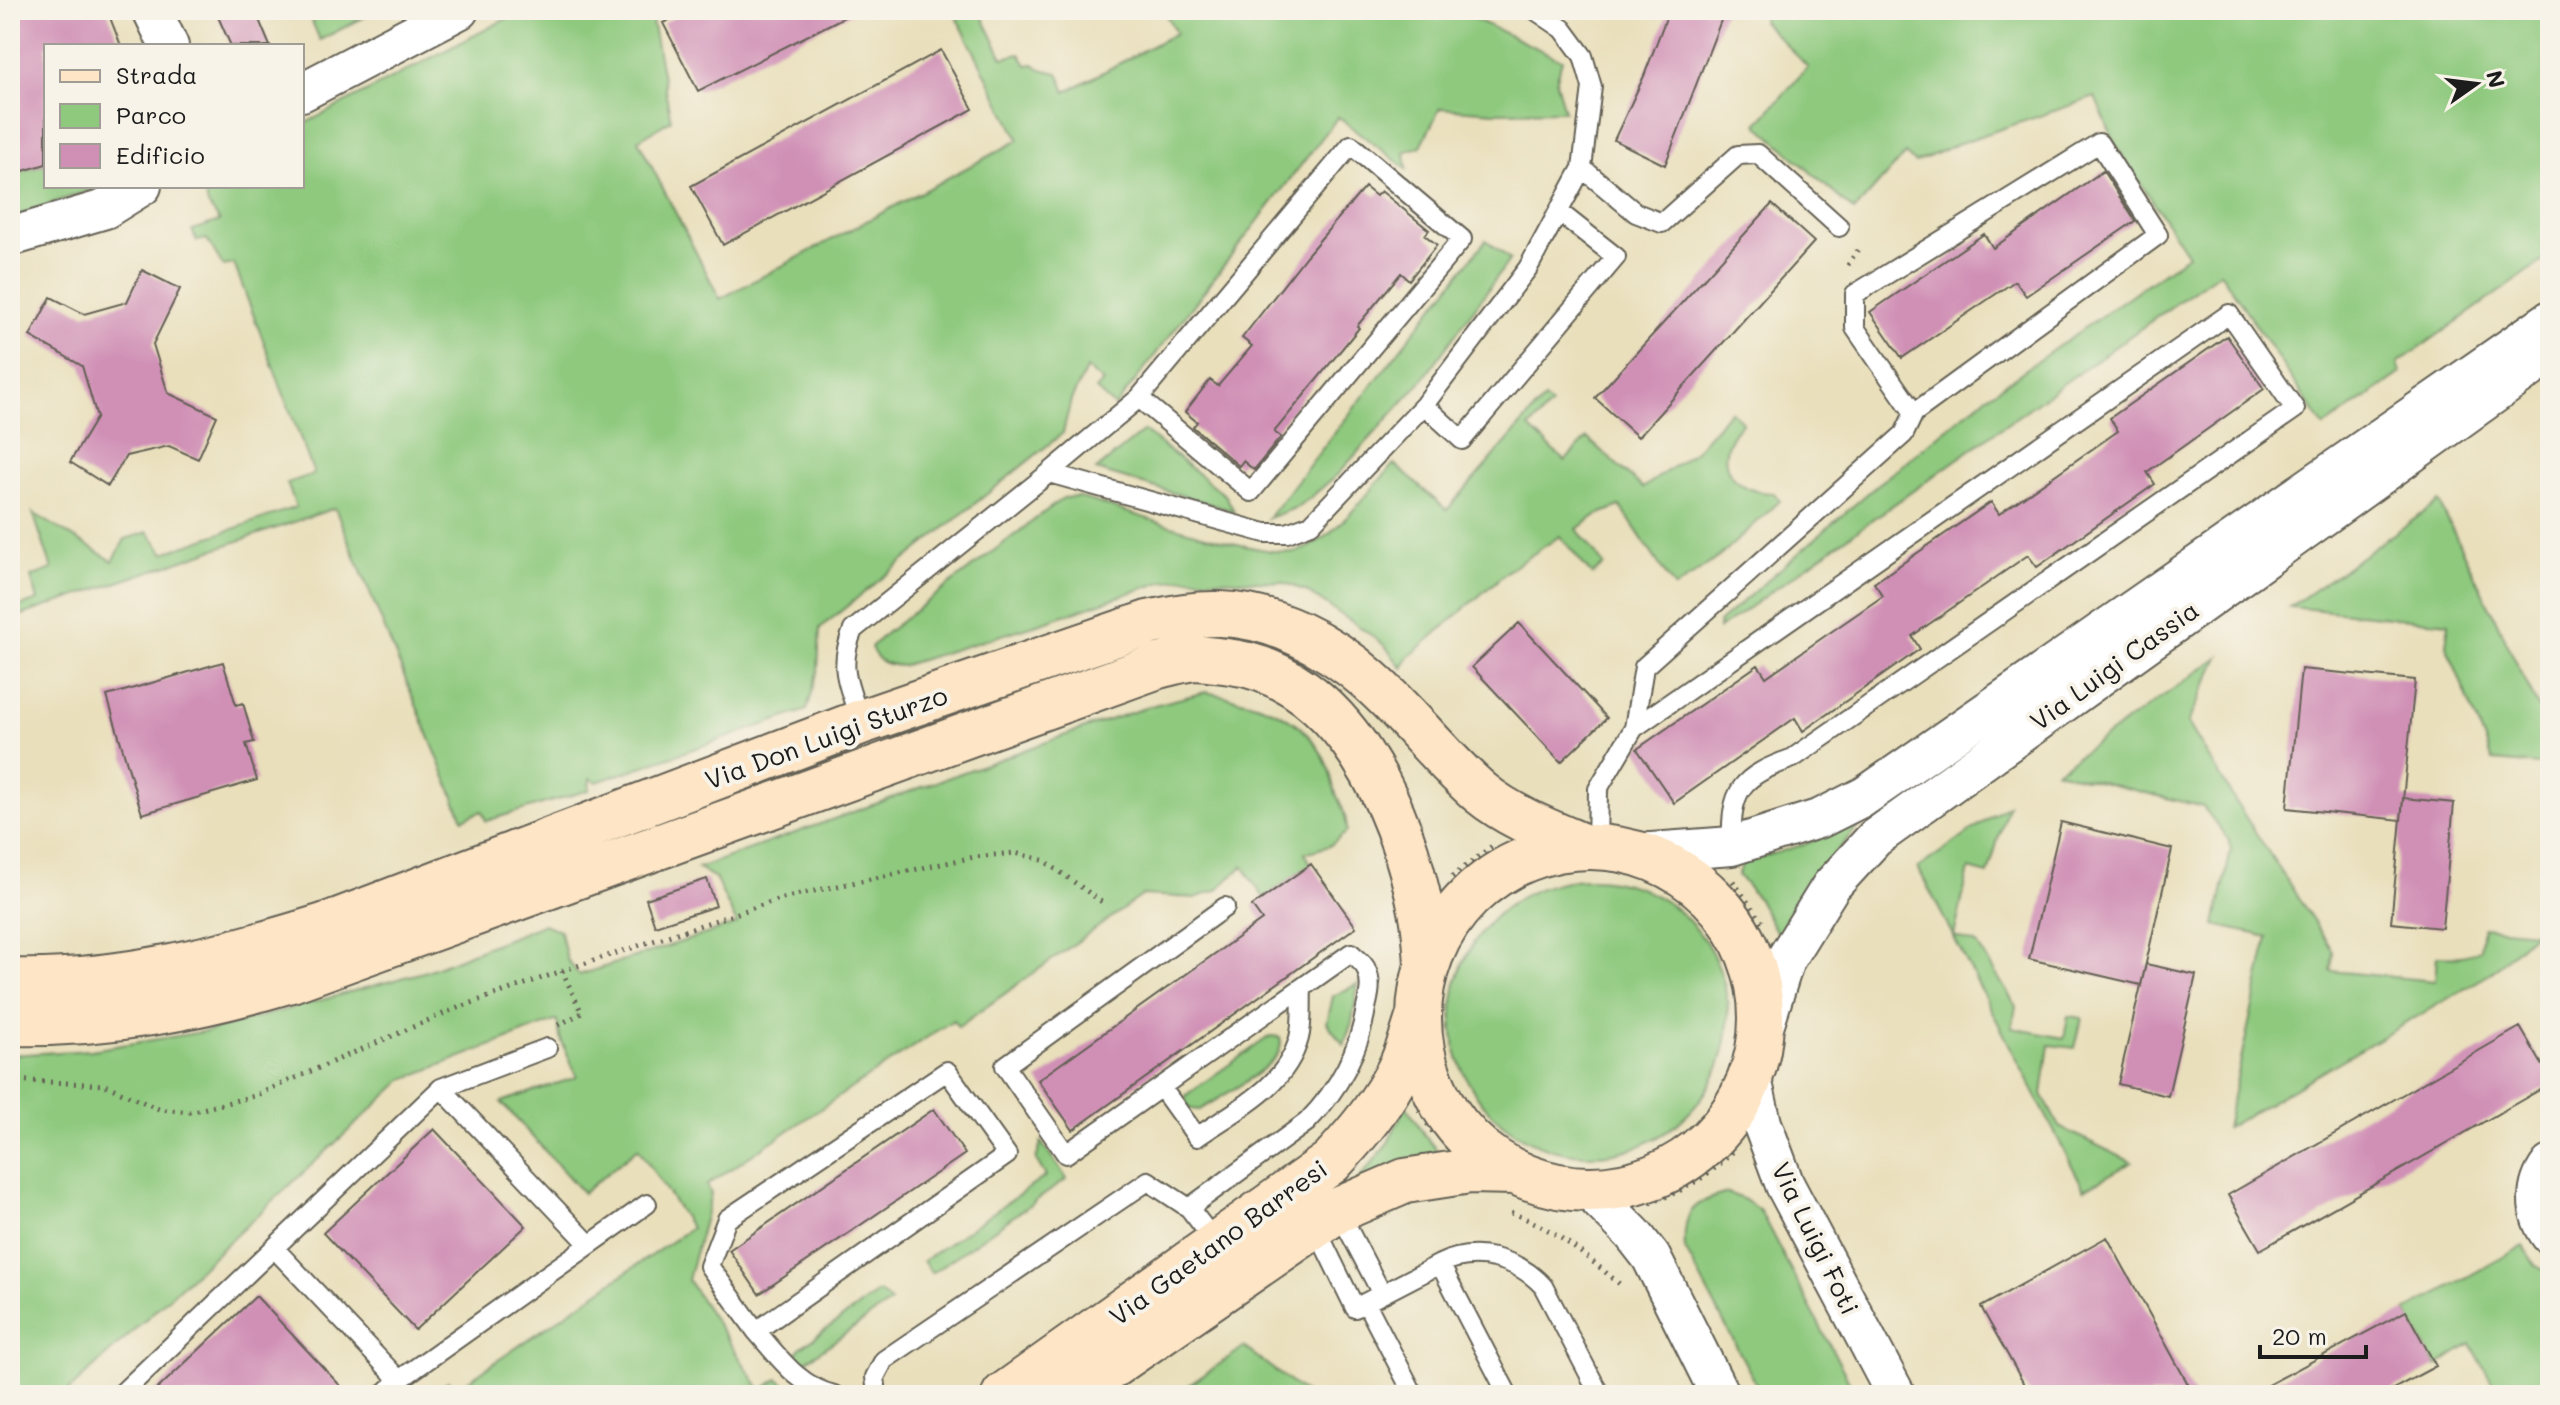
<svg xmlns="http://www.w3.org/2000/svg" width="2560" height="1405" font-family="Mali,sans-serif">
  <style>
    .green { fill: #8ec97e; stroke: #55724d; stroke-width: 2 }
    .building { fill: #d090b6 }
    .lines { fill: none; stroke-linecap: round; stroke-linejoin: round }
    .lane-casing { stroke: #646054; stroke-width: 22 }
    .street-casing { stroke: #646054; stroke-width: 42 }
    .secondary-casing { stroke: #646054; stroke-width: 48 }
    .path { stroke: #646054; stroke-width: 5; stroke-dasharray: 2 6; stroke-linecap: butt }
    .lane { stroke: #fff; stroke-width: 18 }
    .street { stroke: #fff; stroke-width: 38 }
    .secondary { stroke: #fde5c5; stroke-width: 44 }
    .labels { text-anchor: middle; dominant-baseline: central; stroke-width: 8; stroke-linejoin: round; paint-order: stroke }
    .street-label { font-size: 26px; fill: #1c1c1c; stroke: #f7f3e8 }
  </style>
  <rect width="100%" height="100%" fill="#f7f3e8"/>
  <filter id="ink" filterUnits="userSpaceOnUse"><feTurbulence type="fractalNoise" baseFrequency=".0125" numOctaves="2"/><feDisplacementMap in="SourceGraphic" scale="16" xChannelSelector="R" yChannelSelector="G"/><feConvolveMatrix kernelMatrix="1 2 1 2 8 2 1 2 1" color-interpolation-filters="sRGB"/></filter>
  <filter id="wash" filterUnits="userSpaceOnUse"><feTurbulence type="fractalNoise" baseFrequency=".006" numOctaves="4" result="noise"/><feDisplacementMap in="SourceGraphic" scale="32" xChannelSelector="R" yChannelSelector="G"/><feGaussianBlur stdDeviation="1.8" result="paint"/><feColorMatrix in="noise" values="0 0 0 0 0 0 0 0 0 0 0 0 0 0 0 0 0 1.4 0 .05"/><feComposite in="paint" operator="in"/></filter>
  <g filter="url(#wash)">
    <rect width="100%" height="100%" fill="#e9dfbb"/>
    <path class="green" d="M307,10H378L320,40Z
      M523,10H572L576,17L589,10H650L671,120L638,140L720,299L1019,140L953,10H979L1003,58L1020,54L1027,65L1034,64L1041,69L1058,73L1066,92L1176,33L1165,13L1170,10H1456L1562,60L1556,82L1564,111L1495,112L1440,108L1421,146L1405,152L1407,169L1338,117L1115,407L1096,390L1103,382L1087,368L1071,400L1063,433L820,628L818,670L807,710L597,782L590,778L589,790L486,821L482,811L463,819L335,508L10,619V610L38,600L31,577L52,569L33,513L113,561L125,539L148,532L164,553L296,507L287,483L314,474L234,264L223,266L207,239L197,241L192,230L220,221L208,205L205,193L211,186H302V125Z
      M1765,10H2550V256L2398,363L2401,373L2324,427L2220,272L1719,629L1718,623L1876,486L1982,400L2188,255L2117,147L2095,97L1957,144L1915,163L1905,154L1854,211L1757,124L1808,67L1762,21Z
      M46,164V186H101L10,218V175Z
      M1486,240L1510,259L1421,382L1338,474L1310,498L1295,508L1268,518Z
      M1544,399L1551,405L1529,428L1565,461L1587,438L1643,488L1694,452L1730,411L1743,422C1709,456 1727,493 1774,493L1780,501L1720,556L1675,588L1620,506L1595,516L1577,529L1604,565L1592,575L1560,536L1509,570L1409,657L1402,668L1385,646L1367,632L1306,591L1282,582L1185,578L1162,582L1044,622L901,666C885,664 877,663 871,647L886,633L1063,498L1078,497C1117,508 1267,561 1299,551C1334,540 1369,491 1394,464L1447,510Z
      M1144,431L1226,496L1234,511L1096,470Z
      M2439,502L2550,732V766L2493,761L2446,645L2449,623L2290,607Z
      M2219,657L2188,723L2235,801L2333,951L2331,971L2435,981L2437,956C2453,957 2466,958 2480,949L2483,927L2535,932L2550,775V918L2490,974L2226,1128L2268,937L2215,925L2231,850L2228,839L2203,807L2056,771Z
      M1206,692C1258,703 1305,711 1328,767C1331,774 1332,783 1335,791C1342,808 1346,812 1347,832L1329,846L1305,853L1311,864L1264,898L1243,866L1217,890L1195,898L1143,895L958,1027L953,1020L707,1185L711,1194L688,1280L761,1390L778,1379L798,1395H431L448,1381L456,1389L691,1228L638,1148L583,1193L501,1102L577,1077L560,1037L557,1020L404,1079L64,1395H10V1055L91,1050L208,1031L427,971L544,924L560,931L567,959L579,975L737,924L715,878L698,868L1091,726L1154,705Z
      M2008,805L1988,874L1969,869L1954,936L1977,944L2016,1006L2012,1028L2064,1038L2068,1016L2082,1018L2075,1048L2049,1045L2042,1094L2059,1127L2132,1162L2084,1189L1918,868Z
      M1862,822L1821,869L1790,927L1777,933L1758,899L1738,875L1743,863L1805,844Z
      M1452 1017a138 138 0 1 1 276 0a138 138 0 1 1-276 0Z
      M1358,984L1352,1022L1344,1045L1327,1023L1333,996Z
      M1270,1036L1280,1037C1282,1044 1281,1049 1277,1055C1260,1076 1223,1095 1200,1110L1190,1109L1186,1103V1095Z
      M1406,1105L1425,1136L1442,1157L1358,1180L1387,1145Z
      M1041,1142L1067,1179L932,1273L923,1261L1046,1176L1036,1160Z
      M1728,1193L1745,1200L1760,1211L1856,1395H1762L1685,1249C1682,1211 1693,1202 1728,1193Z
      M2523,1246L2535,1265L2550,1274V1395H2481L2495,1387L2471,1344L2436,1366L2406,1311Z
      M879,1292L891,1302L797,1367V1352L800,1348Z
      M1244,1347L1307,1395H1175Z"/>
    <g id="blocks">
      <path class="building" d="M10,10H107L121,46H46V164L10,175Z
        M215,10H255L270,46H231Z
        M689,10H858L698,91L663,23Z
        M1669,10H1725L1665,165L1614,140L1644,76Z
        M941,50L973,109L723,245L691,186Z
        M2103,171L2135,221L2026,296L2015,281L1902,358L1870,312L1984,234L1993,248Z
        M1365,187L1376,196L1381,191L1429,230L1425,235L1437,245L1409,280L1401,273L1357,326L1359,328L1274,432L1281,437L1254,470L1243,461L1239,466L1193,427L1197,422L1185,412L1210,380L1218,386L1252,346L1242,338L1306,256Z
        M1772,204L1814,242L1638,437L1595,398Z
        M142,270L180,289L153,344L168,393L217,416L198,459L169,446L126,456L108,486L70,462L97,417L82,366L30,336L51,297L84,314L127,302Z
        M2227,336L2264,389L2147,472L2155,484L2037,567L2028,555L1912,636L1920,649L1803,731L1795,718L1674,803L1637,749L1758,665L1766,677L1825,636L1883,596L1874,583L1991,502L1999,514L2118,431L2110,418Z
        M1519,623L1607,718L1561,762L1472,667Z
        M223,662L236,705L243,703L254,742L246,744L257,780L142,814L107,696Z
        M2301,669L2415,680L2401,820L2287,808Z
        M2403,798L2454,803L2442,928L2391,923Z
        M2061,822L2172,849L2141,985L2029,959Z
        M1311,864L1356,927L1073,1130L1038,1080L1262,920L1252,906Z
        M707,879L716,906L655,926L646,899Z
        M2146,964L2196,975L2168,1096L2118,1084Z
        M2520,1027L2550,1078V1084L2260,1250L2228,1195Z
        M934,1109L965,1154L759,1294L729,1250Z
        M434,1129L526,1226L415,1330L323,1233Z
        M2107,1237L2194,1395H2030L1981,1307Z
        M256,1296L349,1395H151Z
        M2406,1311L2436,1366L2382,1395H2249Z"/>
    </g>
  </g>
  <g filter="url(#ink)">
    <use href="#blocks" fill-opacity="0" stroke="#646054" stroke-width="2"/>
    <g class="lines">
      <defs>
        <path id="lane" d="M1351,145L1462,239L1251,492L1139,398Z
          M1582,168L1636,213L1662,223L1738,155L1758,154L1839,227
          M1424,405L1462,440L1616,257L1559,212
          M1049,473L1139,398
          M861,722C849,686 837,668 853,630L1049,473L1265,533H1287L1311,524L1424,405L1528,268L1582,168L1592,87L1583,56L1563,29L1535,10
          M1634,728L2229,314L2295,409L1793,758C1740,777 1730,789 1732,846
          M1597,847L1598,789L1634,728L1644,667L1904,434L1914,413L2158,235L2099,143L1855,294V328L1914,413
          M947,1071L1007,1155L756,1331L709,1266L727,1219Z
          M1161,1087L1197,1137C1236,1110 1286,1087 1299,1038C1303,1023 1301,1004 1302,988
          M441,1088L589,1244
          M1338,1210L1382,1294
          M1314,1224L1355,1308L1440,1264L1508,1395
          M1217,1244L1189,1208L1307,1122C1338,1090 1359,1053 1366,1008C1369,996 1372,984 1367,971C1365,964 1357,959 1351,953L1066,1154L1005,1066L1225,907
          M274,1248L441,1088L547,1048
          M1440,1264C1475,1247 1517,1258 1543,1286L1600,1395
          M1366,1303L1414,1395
          M756,1331C778,1356 799,1387 834,1395
          M120,1395L274,1248L399,1380
          M383,1395L399,1380L647,1204
          M877,1395L875,1377L884,1360L1148,1181L1189,1208"/>
        <path id="street" d="M152,10L169,46
          M302,92L459,10
          M10,237L105,209L142,186
          M1638,853L1732,846L1821,818L1865,796L2550,320
          M1758,1045L1785,960L1831,886L1875,838L2550,354
          M1751,1074L1762,1123L1785,1185L1896,1395
          M2550,1165C2534,1186 2534,1214 2550,1235
          M1588,1189L1633,1234L1651,1257L1720,1395"/>
        <path id="secondary" d="M1419 1018a171 171 0 1 1 342 0a171 171 0 1 1-342 0Z
          M10,981C118,984 221,958 324,926L861,722L1148,623C1172,618 1195,613 1220,614C1273,615 1330,645 1369,680C1409,715 1441,759 1481,793C1510,817 1550,832 1585,847
          M10,1023C110,1025 197,1008 291,980L1158,666C1169,664 1182,659 1194,658C1204,658 1215,660 1225,661C1345,674 1402,811 1422,915C1425,931 1426,948 1427,964
          M1004,1395L1331,1162C1358,1133 1384,1102 1401,1066C1408,1051 1413,1034 1418,1018
          M1070,1395L1338,1210L1405,1181L1470,1171L1516,1172"/>
      </defs>
      <use href="#lane" class="lane-casing"/>
      <use href="#street" class="street-casing"/>
      <use href="#secondary" class="secondary-casing"/>
      <path class="path" d="M1848,265L1860,246
        M1452,877L1492,846
        M1733,881L1764,925
        M558,1025L582,1013L562,971
        M10,1080L105,1085L159,1109L190,1112L254,1096L452,1010L562,971L786,897L974,857L1015,853L1043,860L1102,902
        M1419,1110L1435,1136
        M1650,1203C1682,1192 1713,1174 1735,1149
        M1511,1213C1555,1228 1587,1257 1622,1286"/>
      <use href="#lane" class="lane"/>
      <use href="#street" class="street"/>
      <use href="#secondary" class="secondary"/>
    </g>
  </g>
  <g class="labels">
    <g class="street-label">
      <text transform="translate(2114 665) rotate(-36)">Via Luigi Cassia</text>
      <text transform="translate(826 737) rotate(-20)">Via Don Luigi Sturzo</text>
      <text transform="translate(1816 1238) rotate(64)">Via Luigi Foti</text>
      <text transform="translate(1218 1242) rotate(-36)">Via Gaetano Barresi</text>
    </g>
  </g>
  <rect width="2560" height="1405" fill="none" stroke="#f7f3e8" stroke-width="40"/>
  <rect x="44" y="44" width="260" height="144" fill="#f7f3e8" stroke="#9f9d96" stroke-width="2"/>
  <rect x="60" y="70" width="40" height="12" fill="#fde5c5" stroke="#9f9d96" stroke-width="2"/>
  <text x="116" y="84" font-size="24" fill="#1c1c1c">Strada</text>
  <rect x="60" y="104" width="40" height="24" fill="#8ec97e" stroke="#9f9d96" stroke-width="2"/>
  <text x="116" y="124" font-size="24" fill="#1c1c1c">Parco</text>
  <rect x="60" y="144" width="40" height="24" fill="#d090b6" stroke="#9f9d96" stroke-width="2"/>
  <text x="116" y="164" font-size="24" fill="#1c1c1c">Edificio</text>
  <g transform="translate(2476 84) rotate(76)" stroke="#f7f3e8" stroke-width="6" paint-order="stroke">
  <path d="M0-6L14 30L0 20L-14 30Z" fill="#1c1c1c"/>
  <text y="-12" font-size="22" font-weight="bold" text-anchor="middle" fill="#1c1c1c">N</text>
  </g>
  <path d="M2260 1345v12h106v-12" fill="none" stroke="#1c1c1c" stroke-width="4"/>
  <text x="2272" y="1345" font-size="24" fill="#1c1c1c" stroke="#f7f3e8" stroke-width="6" paint-order="stroke">20 m</text>
</svg>
